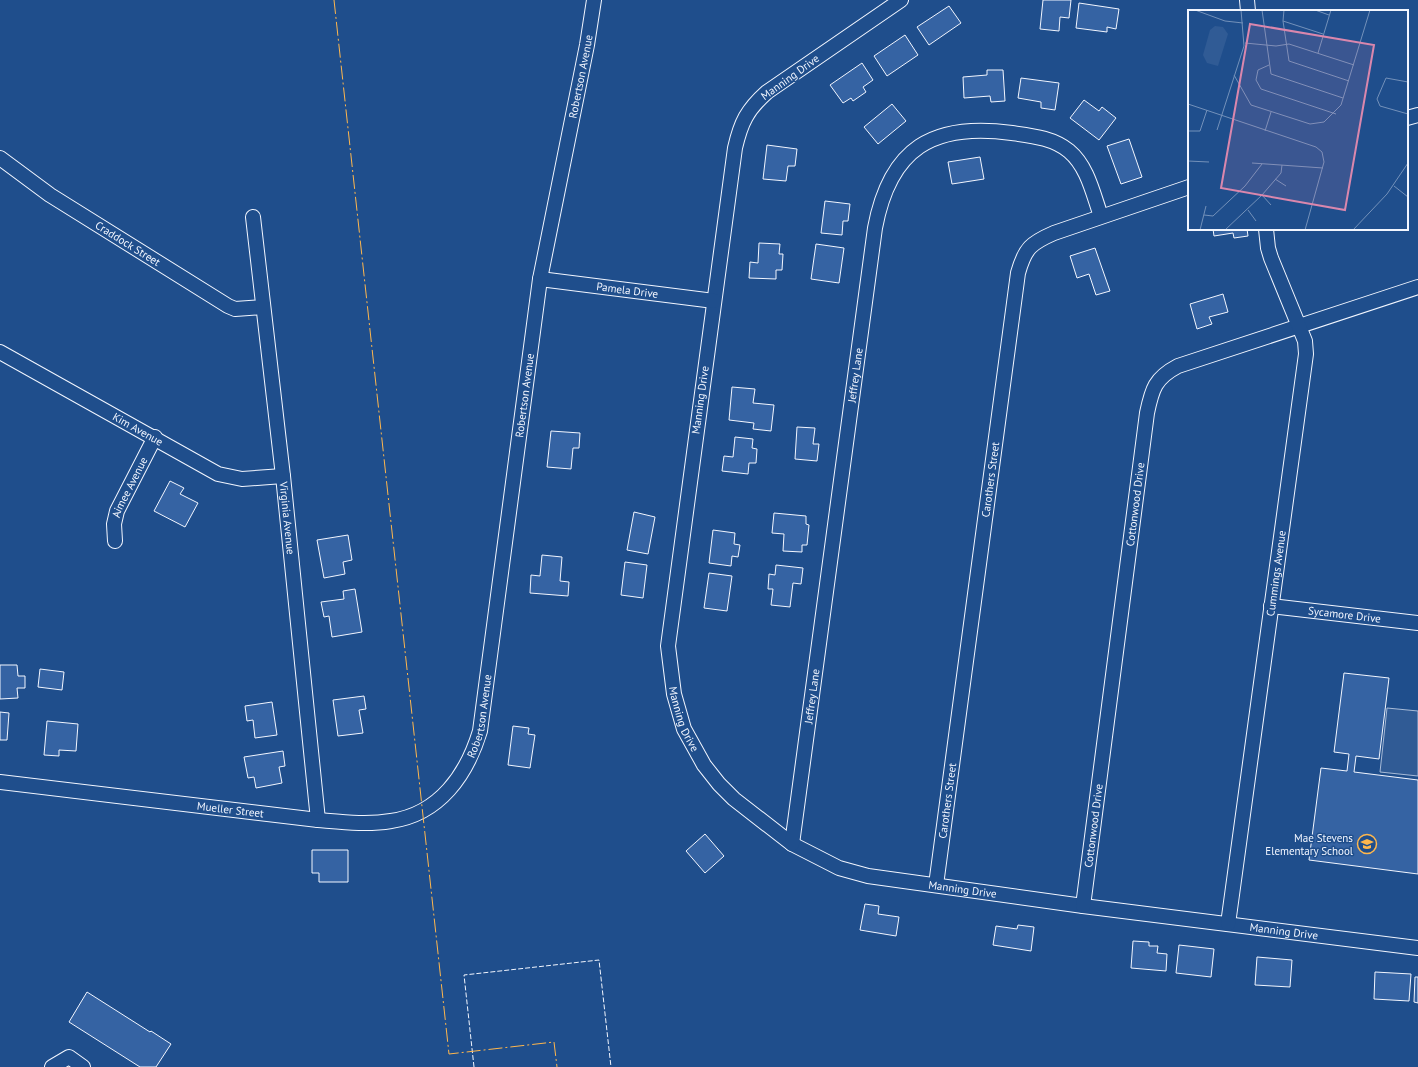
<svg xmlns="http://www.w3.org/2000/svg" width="1418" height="1067" font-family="'PT Sans',sans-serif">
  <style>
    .built { fill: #305b95; stroke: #a8bbd7 }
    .building { fill: #3563a3; stroke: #f2f6ff }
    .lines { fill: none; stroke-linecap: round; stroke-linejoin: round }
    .minor-casing { stroke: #f2f6ff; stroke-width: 16 }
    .minor { stroke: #1f4e8c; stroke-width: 14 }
    .fence { stroke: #f2f6ff; stroke-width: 1; stroke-dasharray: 5 2; stroke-linecap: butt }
    .power { stroke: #ffb74d; stroke-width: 1; stroke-dasharray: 14 3 2 3; stroke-linecap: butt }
    .labels { text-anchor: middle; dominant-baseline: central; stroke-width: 3; stroke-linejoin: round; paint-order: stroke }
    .street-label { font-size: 11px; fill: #f2f6ff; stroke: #1f4e8c }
    .poi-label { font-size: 11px; fill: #f2f6ff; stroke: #1f4e8c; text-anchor: end }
    .inset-road { fill: none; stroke: #7391ba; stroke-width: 1 }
    .view { fill: #da87ad; fill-opacity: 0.15; stroke: #da87ad; stroke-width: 2 }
    .inset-edge { fill: none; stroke: #f2f6ff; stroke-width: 2 }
  </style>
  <rect width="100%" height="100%" fill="#1f4e8c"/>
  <path class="built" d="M1387,708L1418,711V776L1380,772Z"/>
  <path class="building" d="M1043,0H1071L1069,18L1060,17L1059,31L1040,29Z
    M1079,3L1119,9L1116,29L1107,27V32L1076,28Z
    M949,6L961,23L929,45L917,27Z
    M905,35L918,55L887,76L874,56Z
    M862,63L873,80L863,87L866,92L853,101L851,98L843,103L830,85Z
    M987,70H1003L1005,101L991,102L990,96L964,98L963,77L987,75Z
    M1021,78L1059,83L1055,110L1041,108V102L1018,98Z
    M1084,100L1099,111L1102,107L1116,118L1099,140L1070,118Z
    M892,104L906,121L878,144L864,127Z
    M1129,139L1142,177L1121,184L1107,146Z
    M767,145L797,149L795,166H788L786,181L763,179Z
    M980,157L984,179L952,184L948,162Z
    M825,201L850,204L848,221H843L842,235L821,233Z
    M1213,229H1247L1248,236L1234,238L1233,233L1214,236Z
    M759,243L780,244L779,254H783L782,270H776V279L749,278L750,262L758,263Z
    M816,244L844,248L839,283L811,279Z
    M1095,248L1110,291L1096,295L1089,274L1077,278L1070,256Z
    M1223,294L1228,312L1209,317L1212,324L1197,329L1190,304Z
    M732,387L755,389L753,403L774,405L771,431L753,429L754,423L729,420Z
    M797,427L815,428L813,444H819L817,461L795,459Z
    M551,431L580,433L579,448H573L571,469L547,467Z
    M735,437L753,439L752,448L757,449L756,463H749L748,474L722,471L724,456L733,457Z
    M170,481L184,488L180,494L198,503L185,527L154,511Z
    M634,512L655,517L648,554L627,550Z
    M774,513L806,516V524L809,525L807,545H802V552L783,551L784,534L772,533Z
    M713,530L735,533L734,544L740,545L738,557L732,556L731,566L709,563Z
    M348,535L352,560L343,562L345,574L324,578L317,540Z
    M542,555L562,557L560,581L569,582L568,596L530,593L531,575L540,576Z
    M625,562L647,565L643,598L621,595Z
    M776,565L803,568L801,584L793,583L790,607L771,605L773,589H768L769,574L775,575Z
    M709,573L732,576L727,611L704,608Z
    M355,589L362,632L332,637L329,616L324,617L321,602L344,599L343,591Z
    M0,665H17L18,676H25V688H17L18,698L0,699Z
    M40,669L64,672L62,690L38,687Z
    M1344,673L1389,678L1379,759L1356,756L1354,772L1418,780V874L1309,860L1321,768L1347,771L1349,754L1334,752Z
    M364,696L366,709L359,710L363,733L338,736L333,700Z
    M272,702L277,735L255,738L253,720L247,721L245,706Z
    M0,712L9,713L7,740H0Z
    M47,721L78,724L76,751L59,750V756L44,755Z
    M513,726L529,728L528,734L535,735L530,768L508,765Z
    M283,751L285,766L279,767L282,783L256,788L254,777L248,778L244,757Z
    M705,834L724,856L705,873L686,851Z
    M312,850H348V882H319V873H312Z
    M865,904L879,906L878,914L899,917L896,936L860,930Z
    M1018,925L1034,927L1031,951L993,945L996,926L1017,929Z
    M1133,941L1149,942V946H1158L1157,953L1167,954L1166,971L1131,968Z
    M1179,945L1214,949L1211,977L1176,973Z
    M1257,957L1292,960L1290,987L1255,985Z
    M1375,972L1411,974L1409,1001L1374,999Z
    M1415,977H1418V1003L1414,1002Z
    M87,992L150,1032L151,1031L171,1044L156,1067H140L69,1022Z"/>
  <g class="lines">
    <defs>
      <g id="minor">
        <path id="s1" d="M901,0L767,92C747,110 741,122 735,148L668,646L674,694L684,729L704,765L719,784L734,799L792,844L839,868L868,876L1083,906L1418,948"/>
        <path d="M1247,0L1248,11"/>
        <path d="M1407,118L1418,115"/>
        <path id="s2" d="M0,158L50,195L228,306L235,309L263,307"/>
        <path id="s3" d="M253,217L283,476L318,820"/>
        <path id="s4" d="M540,279L714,301"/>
        <path id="s5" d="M0,352L218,474L242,479L283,476"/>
        <path id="s6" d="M115,541L114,524L117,511L155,437"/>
        <path id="s7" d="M1271,606L1418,623"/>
        <path id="s8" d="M0,782L318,820C342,822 367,825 391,821C440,814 467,774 480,731L540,279L587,45L594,0"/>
        <path id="s9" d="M792,844L875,228C890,148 933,122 1012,133C1033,136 1053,138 1069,151C1088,167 1093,194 1101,216"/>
        <path id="s10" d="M936,885L1018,273C1025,248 1031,243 1054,233L1189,187"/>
        <path id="s11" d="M1083,906L1147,413C1152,389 1155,378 1178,366L1418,287"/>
        <path id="s12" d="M1228,924L1306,354L1305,341L1271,258L1268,248L1266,229"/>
        <path d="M52,1067L69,1057L83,1067"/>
      </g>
    </defs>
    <use href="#minor" class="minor-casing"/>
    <use href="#minor" class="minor"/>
    <path class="fence" d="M474,1067L464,975L599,960L611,1067"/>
    <path class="power" d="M334,0L449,1054L554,1042L557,1067"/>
  </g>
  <defs>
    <symbol id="school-ring" viewBox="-11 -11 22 22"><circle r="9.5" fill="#1f4e8c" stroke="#ffb74d" stroke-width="1.5"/><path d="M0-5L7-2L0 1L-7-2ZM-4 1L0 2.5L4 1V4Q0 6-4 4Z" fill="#ffb74d"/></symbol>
  </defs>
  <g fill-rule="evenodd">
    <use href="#school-ring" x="1356" y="833" width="22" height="22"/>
  </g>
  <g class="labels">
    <g class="street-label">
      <text stroke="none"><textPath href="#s8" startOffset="1190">Robertson Avenue</textPath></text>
      <text transform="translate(790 77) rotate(-36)">Manning Drive</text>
      <text stroke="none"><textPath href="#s2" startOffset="154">Craddock Street</textPath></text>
      <text stroke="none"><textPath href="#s4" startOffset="88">Pamela Drive</textPath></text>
      <text stroke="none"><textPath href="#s9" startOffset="473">Jeffrey Lane</textPath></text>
      <text stroke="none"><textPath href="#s8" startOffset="866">Robertson Avenue</textPath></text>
      <text transform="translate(700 400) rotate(-82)">Manning Drive</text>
      <text stroke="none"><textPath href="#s5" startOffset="158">Kim Avenue</textPath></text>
      <text stroke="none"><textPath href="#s10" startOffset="409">Carothers Street</textPath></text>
      <text stroke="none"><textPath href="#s6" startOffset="57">Aimee Avenue</textPath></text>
      <text stroke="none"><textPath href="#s11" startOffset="405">Cottonwood Drive</textPath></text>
      <text stroke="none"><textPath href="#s3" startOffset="303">Virginia Avenue</textPath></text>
      <text stroke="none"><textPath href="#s12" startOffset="354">Cummings Avenue</textPath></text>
      <text stroke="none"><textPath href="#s7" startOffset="74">Sycamore Drive</textPath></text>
      <text stroke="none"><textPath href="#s9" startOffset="149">Jeffrey Lane</textPath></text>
      <text stroke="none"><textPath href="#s8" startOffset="542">Robertson Avenue</textPath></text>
      <text stroke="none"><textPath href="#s1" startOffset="806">Manning Drive</textPath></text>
      <text stroke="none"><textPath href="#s10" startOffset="85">Carothers Street</textPath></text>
      <text stroke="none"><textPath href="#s8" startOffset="232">Mueller Street</textPath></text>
      <text stroke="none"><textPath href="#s11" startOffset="81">Cottonwood Drive</textPath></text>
      <text stroke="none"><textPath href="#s1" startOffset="1154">Manning Drive</textPath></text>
      <text stroke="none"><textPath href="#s1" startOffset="1478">Manning Drive</textPath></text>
    </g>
    <g class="poi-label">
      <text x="1353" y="838">Mae Stevens<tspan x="1353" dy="13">Elementary School</tspan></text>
    </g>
  </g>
  <g transform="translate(1188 10)">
    <rect width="220" height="220" fill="#1f4e8c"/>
    <path d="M27,16L35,17L40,24L30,56L19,53L15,45L22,20Z" fill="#305b95"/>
    <path class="inset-road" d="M7,0L37,11L55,13M74,0L83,64L155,88M96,0L95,11L101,51L161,71M127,0L141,5M95,11L135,24M57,33L88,36L101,34L166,55M130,43L143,0M81,55L70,60L68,70L73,79L148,104M46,65L63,95L122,114L136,112L153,95L182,0M220,72L198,68L189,89L192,96L220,104M0,94L128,137L134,142L136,152L117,220M29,120L56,36L53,0M0,121H12L19,100M77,121L83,102M0,151L21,152M64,153L135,158M87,169L98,176M206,176L220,187M74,185L83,195M60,200L68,211M16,205L25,206L57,176L74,154M12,220L18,196M37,220L74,185L93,163L94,155M165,220L199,184L220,153"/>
    <path class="view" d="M62,14L186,35L157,200L33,178Z"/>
    <rect width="220" height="220" class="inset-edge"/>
  </g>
</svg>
